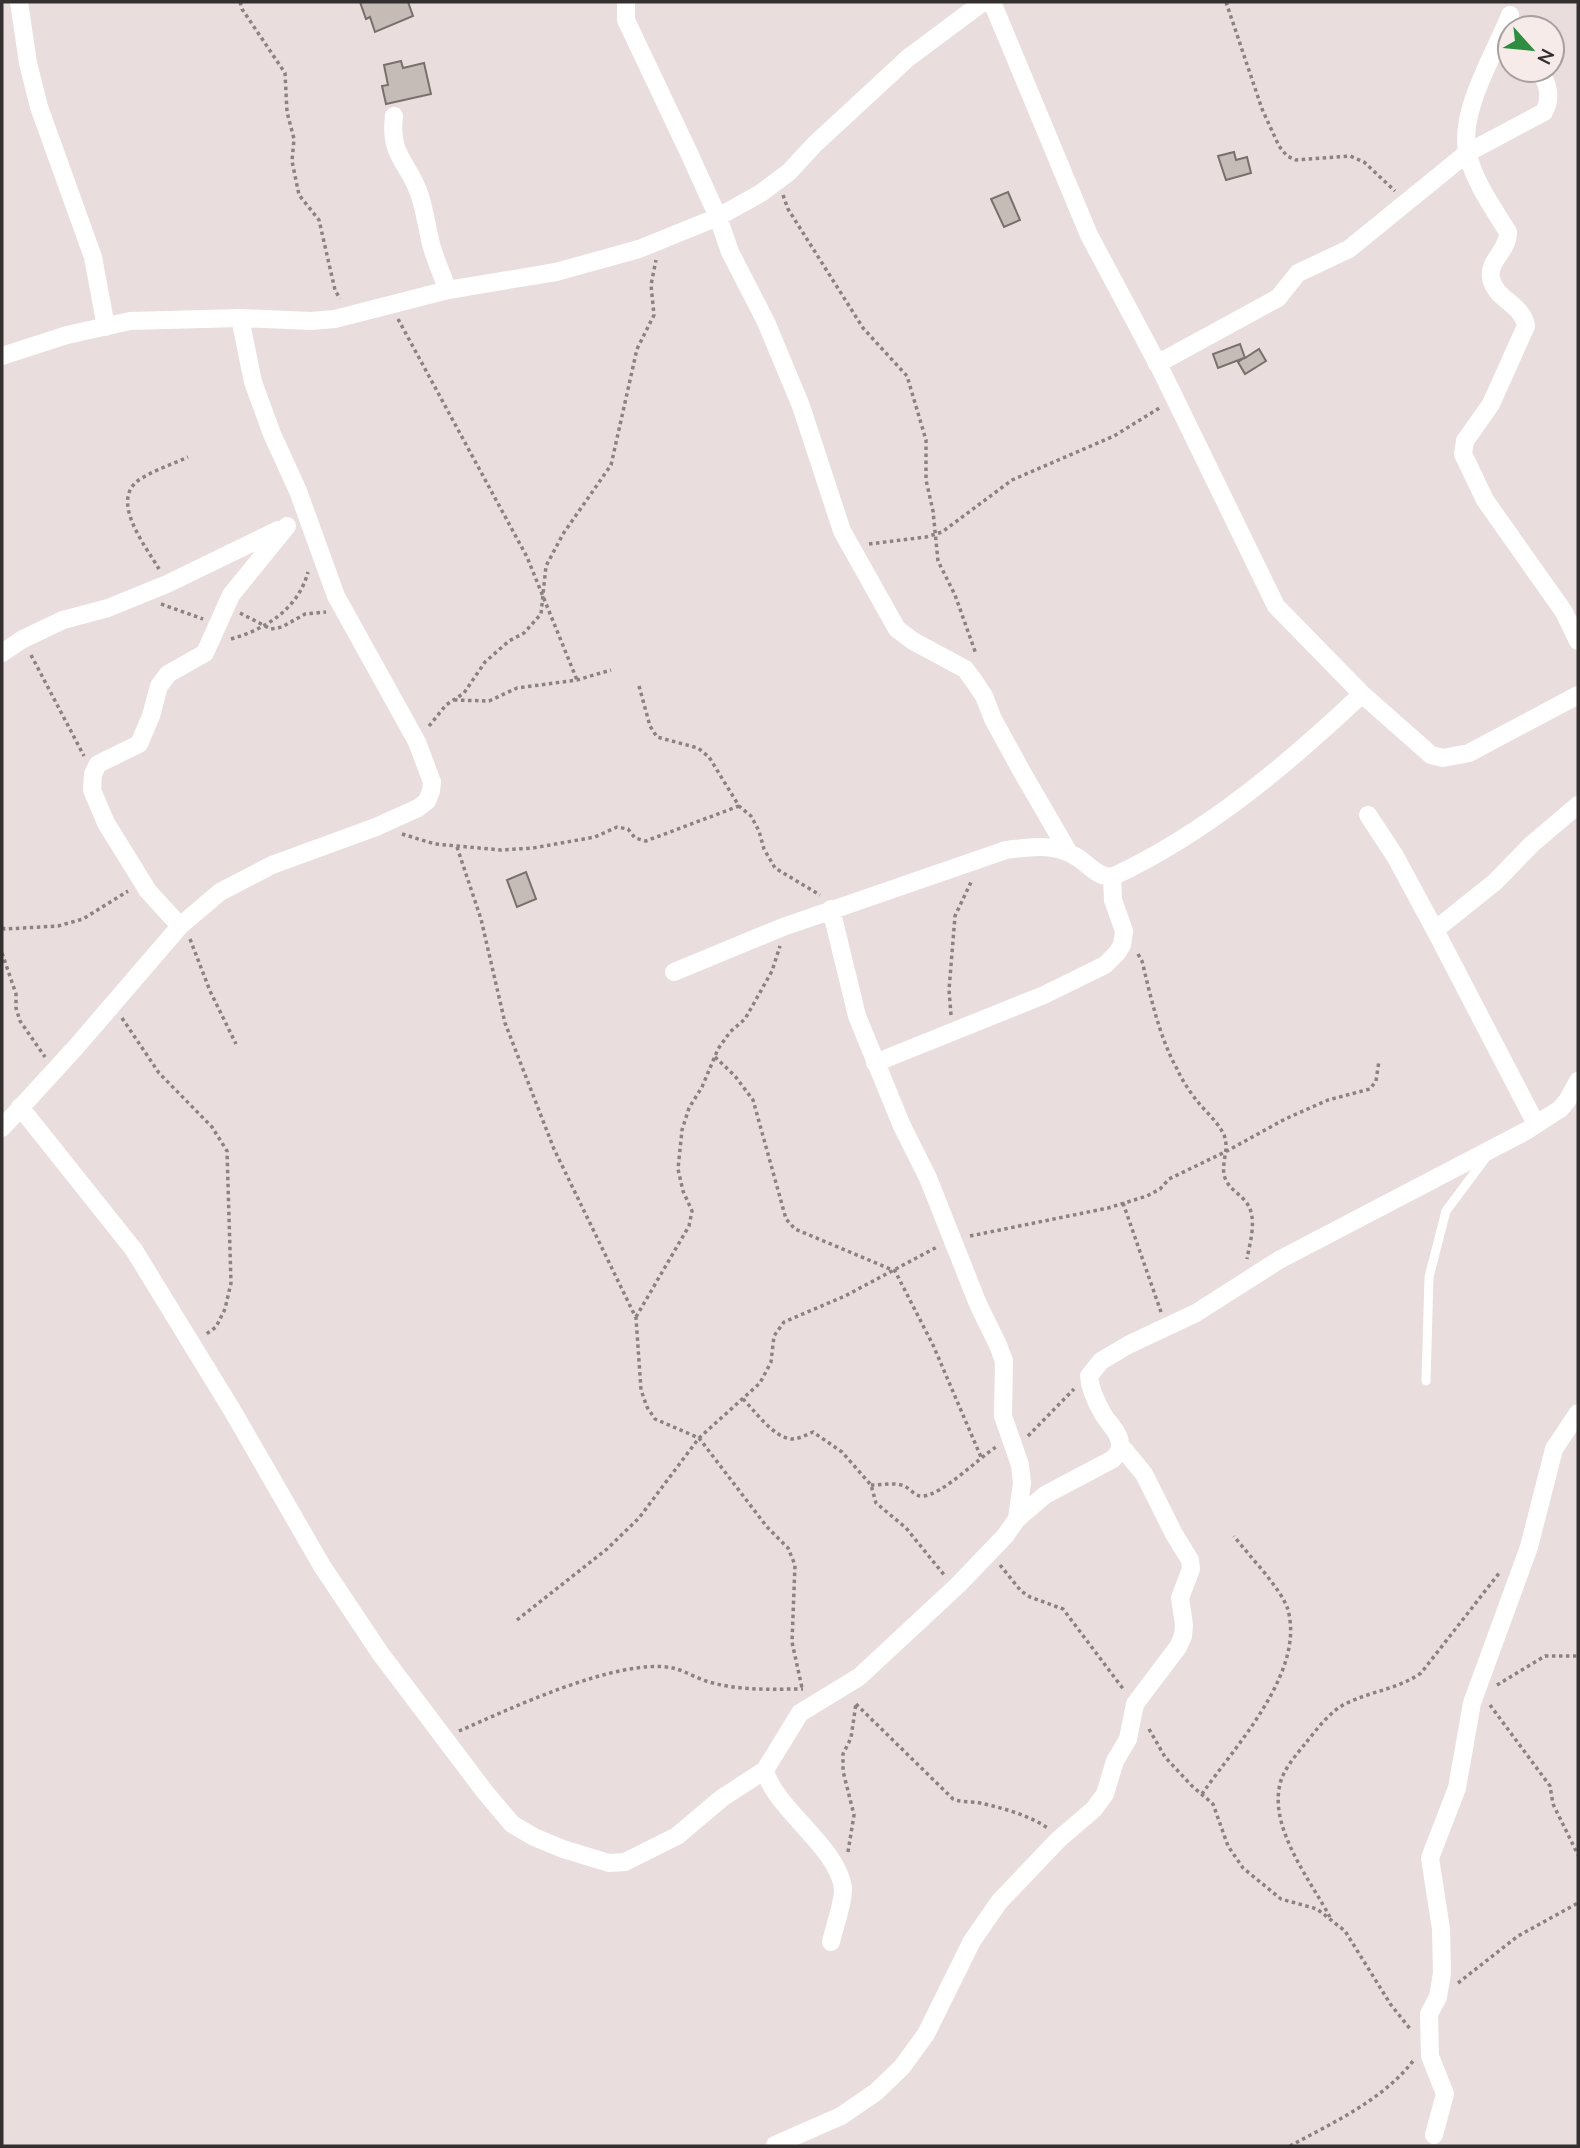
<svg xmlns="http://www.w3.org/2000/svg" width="1580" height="2148" font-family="Mulish,sans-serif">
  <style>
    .building { fill: #c5bcb7; stroke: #79706c; stroke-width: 2 }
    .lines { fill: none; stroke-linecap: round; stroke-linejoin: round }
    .path { stroke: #8b8382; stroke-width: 3.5; stroke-dasharray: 3.5 3.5; stroke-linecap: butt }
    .lane { stroke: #fff; stroke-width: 9 }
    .street { stroke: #fff; stroke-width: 18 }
  </style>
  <rect width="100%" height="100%" fill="#e9dedd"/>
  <path class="building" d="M360,2H408L413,16L375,32L370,17L366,19Z
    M401,61L403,68L424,63L431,94L386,104L382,86L388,85L384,65Z
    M1234,152L1236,160L1247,157L1251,173L1226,180L1218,156Z
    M1008,192L1020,220L1004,227L991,199Z
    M1240,344L1245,358L1259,349L1266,361L1245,374L1238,362L1244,358L1218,368L1213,354Z
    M526,872L536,899L517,907L507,880Z"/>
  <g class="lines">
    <path class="path" d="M240,2L242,9L285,73L287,112L294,139L292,161L299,195L319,220L335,290L340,299
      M1226,2L1262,109L1279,146L1287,156L1296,160L1350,156L1364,162L1395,191
      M783,195L788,209L863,328L907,376L926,440V480L933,511L938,561L955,595L976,654
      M398,319L527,557L577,680
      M869,544L926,537L942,532L1012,480L1114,436L1161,407
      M159,569C145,545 107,498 142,478C157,469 173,464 188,457
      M161,604L203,619
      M240,613L271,629L282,627L305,614L326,612
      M231,639C266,629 298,609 308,572
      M31,655L84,756
      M639,686L650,726L657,737L698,748L709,757L739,806L751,816L759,831L764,849L775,868L820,895
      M454,700L489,701L517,688L577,680L611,670
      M429,726L446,705L464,693L485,662L509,641L524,633L541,614L546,566L563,534L611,465L637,349L654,315L651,285L656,260
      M402,834L435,844L501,850L533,848L595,837L617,827L628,829L635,838L646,841L739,806
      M457,847L481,919L505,1023L554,1149L636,1318L641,1390L647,1407L655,1419L699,1438L767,1527L788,1548L795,1565L792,1642L802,1688
      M2,928L5,929L58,926L83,919L128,891
      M190,939L210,991L236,1044
      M2,953L16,994V1008L20,1021L45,1057
      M1138,954L1142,961C1151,998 1159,1036 1177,1069C1182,1080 1190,1092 1197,1101C1206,1112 1218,1122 1224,1135C1230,1150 1220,1164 1225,1178C1229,1189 1239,1193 1246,1202C1258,1217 1250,1242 1247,1259
      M951,1015L949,990L955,916L972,880
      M122,1018L159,1073L212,1127L227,1151L231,1283L225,1309L216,1327L205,1335
      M715,1057L735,1076L753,1100L786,1219L795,1229L895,1271L933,1345L981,1457
      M1123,1203L1161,1312
      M970,1236L1108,1208L1147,1196L1160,1189L1169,1179L1227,1151L1285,1119L1328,1100L1370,1089L1376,1081L1379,1061
      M636,1317L689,1226L692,1211L683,1191L678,1169L682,1130L689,1108L702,1087L718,1049L730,1032L745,1019L772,971L780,946
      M743,1399C755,1411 773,1437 791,1439C799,1439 806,1435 813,1432L842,1452L871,1485L876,1503L906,1528L945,1576
      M1028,1436L1074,1389
      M871,1485C881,1485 895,1482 904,1486C911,1489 915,1497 923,1496C942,1495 979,1458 996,1447
      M1000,1565L1021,1591L1030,1597L1063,1609L1124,1690
      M517,1620L607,1549L639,1518L699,1438L760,1383L771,1362L774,1336L784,1322L845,1296L937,1247
      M1497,1685L1545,1656H1578
      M856,1704L953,1799C962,1803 971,1801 980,1803C1003,1808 1028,1815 1048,1828
      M1490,1705L1550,1786L1553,1804L1578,1855
      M1149,1729L1165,1757L1192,1786L1213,1804L1228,1846L1243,1868L1281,1899L1317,1909L1345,1931L1391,2005L1411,2030
      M459,1731C510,1709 618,1657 673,1668C686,1671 699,1680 713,1683C744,1691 772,1689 803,1689
      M1202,1794C1235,1746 1305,1673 1288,1610C1282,1589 1248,1555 1234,1536
      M848,1852L854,1815L843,1771V1754L851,1738L856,1703
      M1330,1917C1310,1880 1269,1828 1280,1784C1283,1770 1296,1755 1305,1744C1316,1730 1331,1710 1347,1703C1372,1691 1398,1689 1421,1673L1500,1572
      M1458,1983L1518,1936L1578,1903
      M1290,2146C1332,2123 1383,2100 1413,2061"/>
    <path class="lane" d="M1426,1381L1429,1277L1446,1211L1487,1156"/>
    <path class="street" d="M19,2L28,63L39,107L93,257L106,327
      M626,2V20L689,153L718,217L730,252L766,322L801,406L842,531L897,629L913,641L965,669L974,681L984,696L993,719L1022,772L1069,853
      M992,2L1089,235L1161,370L1276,606L1362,694L1431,755L1443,758L1469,753L1578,695
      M1510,15C1495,54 1457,113 1468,155C1475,183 1493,208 1508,232C1509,250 1488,260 1491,278C1495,300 1523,304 1526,326L1491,404L1465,441L1463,454L1485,500L1564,612L1578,641
      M394,116C389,157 409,162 420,196C425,212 427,228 431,244C435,259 442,275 448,290
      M2,356L67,335L130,321L240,318L311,321L335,319L448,290L556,272L639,249L718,217L761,193L789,172L815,144L908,58L983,2
      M1157,364L1278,298L1298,273L1349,249L1467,153L1544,112C1552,98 1548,83 1539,70
      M2,653L23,639L63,620L108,608L167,584L278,530
      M1368,815L1395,856L1435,930L1536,1124
      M831,909L857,1016L902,1126L928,1178L978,1304L998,1345L1004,1361L1003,1416L1020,1465L1022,1483L1017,1519L1005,1536L958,1585L859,1677L800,1713L765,1770C773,1807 838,1847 843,1888C844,1901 834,1928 831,1942
      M180,926L148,891L106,823L92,790L93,774L98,764L139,744L151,716L159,686L168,674L205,653L231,595L287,526
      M1435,930L1495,882L1532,844L1578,805
      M674,972L783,927L1006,850C1029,847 1054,843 1075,856C1089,864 1095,876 1112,877C1205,834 1288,764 1362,694
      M875,1063L1044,995L1105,965L1117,953L1122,945L1124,931L1113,900L1112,877
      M20,1107L134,1250L232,1410L322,1566L380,1653L485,1792L512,1824L534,1837L563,1849L609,1863L625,1862L677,1836L722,1798L765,1770
      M2,1128L76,1047L180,926L220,892L272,865L376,827L418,808L427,801L431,791L432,782L417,742L336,596L298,491L272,434L253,382L240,318
      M1017,1519L1045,1495L1113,1459C1117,1455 1121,1450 1120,1444C1120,1433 1108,1423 1103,1414C1096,1402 1090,1390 1089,1376L1101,1361L1128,1345L1196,1313L1279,1260L1526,1131L1560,1109L1567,1101L1578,1081
      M1434,2135L1445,2094L1430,2056L1429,2014L1438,1997L1442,1973L1441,1929L1430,1858L1457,1788L1472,1703L1529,1547L1554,1449L1578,1413
      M775,2145L841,2116L876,2092L902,2067L926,2034L972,1941L999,1902L1058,1840L1094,1809L1105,1794L1115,1761L1128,1739L1135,1704L1178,1647L1183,1636L1184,1625L1180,1598L1191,1569L1190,1560L1174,1534L1144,1474L1121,1446"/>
  </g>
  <rect width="1580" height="2148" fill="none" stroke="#353030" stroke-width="7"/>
  <g transform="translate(1531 49) rotate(117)"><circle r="33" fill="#f7ebea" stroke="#a9a0a0" stroke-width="2"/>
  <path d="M0-5L12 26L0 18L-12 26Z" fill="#2e8d40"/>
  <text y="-10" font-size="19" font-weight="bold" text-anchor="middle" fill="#353030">N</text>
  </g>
</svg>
